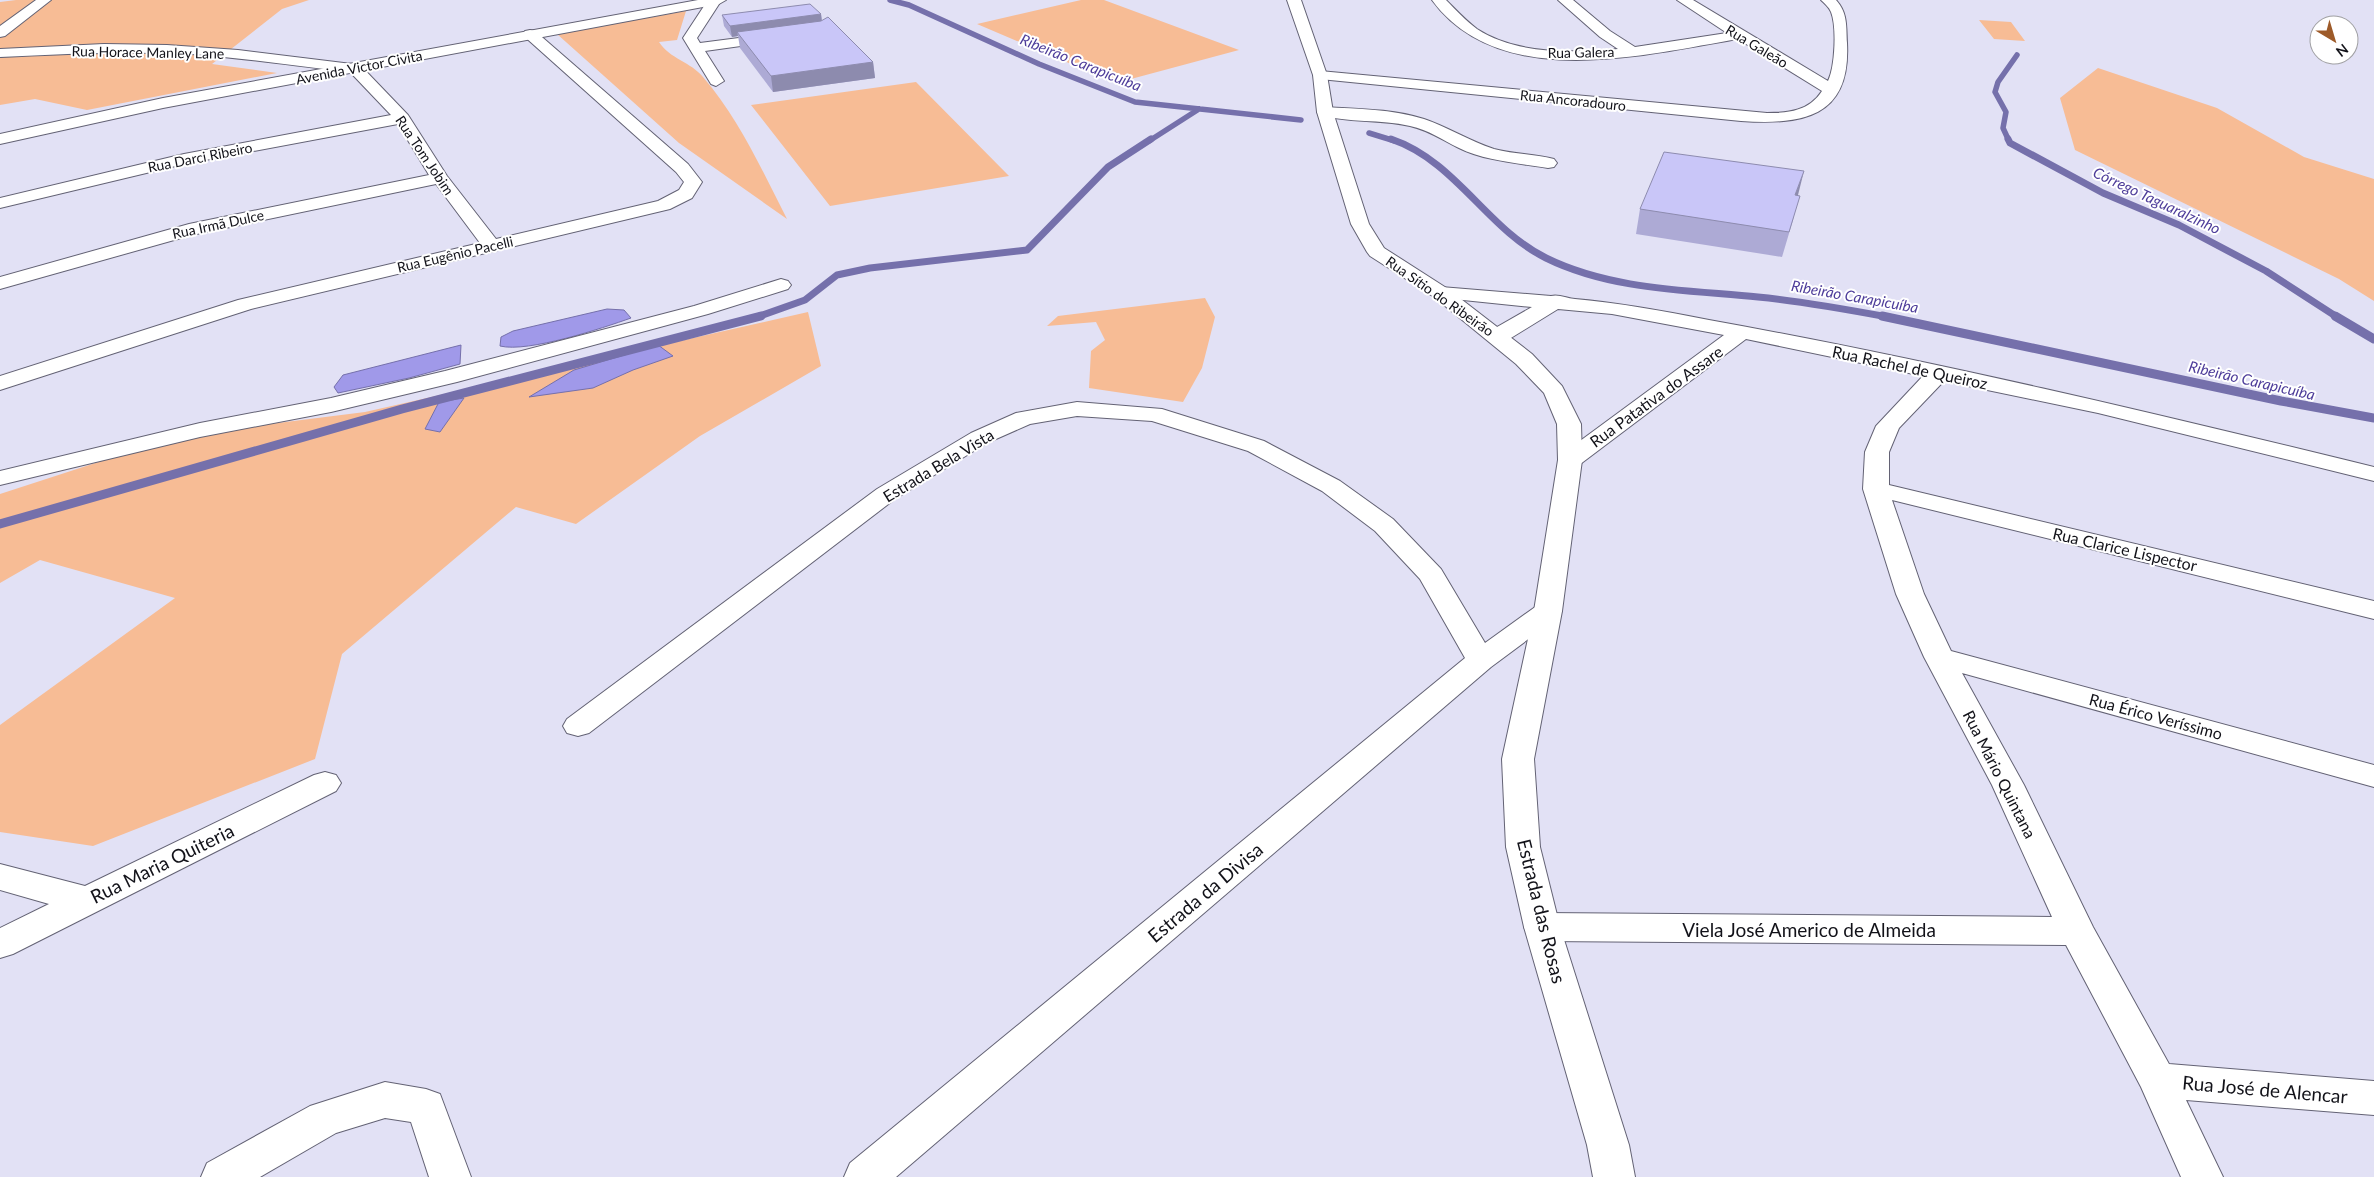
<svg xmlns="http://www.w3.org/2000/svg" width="2374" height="1177" font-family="Lato,sans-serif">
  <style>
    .green { fill: #f7bc95 }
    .water { fill: #a099e9; stroke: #7570ab }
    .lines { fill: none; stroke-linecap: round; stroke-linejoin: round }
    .stream-far2 { stroke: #7570ab; stroke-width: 5.5 }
    .stream-far1 { stroke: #7570ab; stroke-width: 7 }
    .stream { stroke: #7570ab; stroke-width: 9 }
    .minor-casing { stroke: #636274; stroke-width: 2 }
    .major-casing { stroke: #636274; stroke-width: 2 }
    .minor { fill: #fff; fill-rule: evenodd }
    .major { fill: #fff; fill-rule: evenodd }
    .wall { fill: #adaad5 }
    .shaded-wall { fill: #8d8bae }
    .building { fill: #c9c6f8; stroke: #8d8bae }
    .labels { text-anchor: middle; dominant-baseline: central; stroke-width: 4; stroke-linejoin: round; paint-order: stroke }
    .far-street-label { font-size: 14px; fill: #121219; stroke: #fff }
    .far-water-label { font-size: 15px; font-style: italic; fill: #4e3d9a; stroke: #fff }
    .street-label { font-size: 16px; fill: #121219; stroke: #fff }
    .near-street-label { font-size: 19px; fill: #121219; stroke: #fff }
  </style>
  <rect width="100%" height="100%" fill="#e2e1f5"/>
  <path class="green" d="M16,0H309L282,9L212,64L277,73L87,110L35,99L0,105V2Z
    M1081,0H1104L1239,50L1116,83L977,24Z
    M686,11L677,40L659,42C670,59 691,62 703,77C739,119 762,170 787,219L679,143L557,34Z
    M1979,20L2011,22L2025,41L1994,39Z
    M2098,68L2217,108L2304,157L2374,179V301L2339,279L2075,150L2060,98Z
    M916,82L1009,176L830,206L751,105Z
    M1205,298L1215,317L1202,368L1183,402L1089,388L1091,351L1105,340L1096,322L1047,326L1058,316Z
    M808,312L821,366L700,436L576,524L516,507L342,654L315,759L93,846L0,832V725L175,598L40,560L0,583V494L120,455L213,431L365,412Z"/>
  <path class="water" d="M607,309L624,310L631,318C603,328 528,353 500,346L501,337L513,331Z
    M461,345L460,364L409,378L338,393L334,387L343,375Z
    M658,345L673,356L633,370L593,388L529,397L574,370Z
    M464,398L440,432L425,429L439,402Z"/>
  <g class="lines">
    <path class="stream-far2" d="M890,0L909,5L1039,64L1135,102L1301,120
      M1369,133L1395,141
      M1149,141L1199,109
      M2009,141L2003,128L2006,112L1995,92L1998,82L2017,55"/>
    <path class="stream-far1" d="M1391,139C1456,161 1487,229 1546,258C1611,290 1687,290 1758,297C1802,301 1845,309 1888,317
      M2008,139L2010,143L2103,193L2179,225L2266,271L2337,317
      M757,317L805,300L837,275L870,268L1027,250L1108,167L1151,139"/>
    <path class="stream" d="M1882,316L2281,401L2374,418
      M2335,316L2374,339
      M0,524L402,409L761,316"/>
    <defs>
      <path id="minor" d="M36,0H51L5,36L0,37V26Z
        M708,0L721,1L697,38L700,43L777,33L784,37L777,41L705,51L724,81L716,86L711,84L683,38Z
        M1432,0H1446C1456,10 1466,21 1477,29C1517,55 1573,53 1618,49L1600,37L1558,0H1573L1610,31L1635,47L1727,33L1677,0H1693L1828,81C1835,67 1837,27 1831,12C1829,7 1825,4 1821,0H1836C1848,13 1846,27 1847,43C1851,118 1802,125 1741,121L1320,79L1313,75L1320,71L1767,113C1789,113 1809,111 1822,91L1738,39C1644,55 1499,92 1432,0Z
        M530,30L535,31L688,164L702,182L692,198L670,209L251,309L0,390V376L238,300L480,243L436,184L192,235L0,289V277L189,224L429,175L398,124L184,164L0,208V198L184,154L391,115L350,72C297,66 244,58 191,54C127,51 64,54 0,57V49L104,44L167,45L238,50L360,65L408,115L447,176L496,239L658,201L679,190L684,182L676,172L525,37L523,34L525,31Z
        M1325,107C1358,109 1392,109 1424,119C1448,127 1469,141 1494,149C1513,154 1534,154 1554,159L1557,163L1554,167L1548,168C1519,163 1485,161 1459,148C1442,140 1429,130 1410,126C1380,119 1349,123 1319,115L1317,112Z
        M781,279L788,281L791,285L788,289L708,314L457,382L331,412L200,437L0,485V471L200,423L331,398L445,371L694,306Z
        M1441,287L1551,296C1559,294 1566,298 1575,299C1620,303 1664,311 1709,320C1932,360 2153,413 2374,467V481L2098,413L1944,381L1899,428L1889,452V485L2374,601V619L1892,500L1924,594L1951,651L2374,765V787L1962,673L2024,785L2093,927L2169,1064L2374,1081V1115L2186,1100L2223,1177H2181L2141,1087L2066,945L1542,941L1529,937L1524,927L1529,917L1542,913L2052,917L1992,785L1924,657L1896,594L1863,489L1865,452L1876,426L1923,376L1746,339L1579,465L1570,467L1561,465L1558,460L1561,455L1724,335L1612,314L1558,309L1506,341L1498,342L1490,341L1487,336L1490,331L1532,307L1434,297L1431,293L1434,289Z
        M1077,402L1162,409L1264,441L1340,481L1393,519L1441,569L1485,643L1538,605L1548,602L1558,605L1562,611L1558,617L1491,667L896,1177H844L850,1163L1465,658L1420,579L1375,531L1322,491L1248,451L1152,421L1077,416L1030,424L987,443L895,499L589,733L578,736L567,733L563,726L567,719L877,489L971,433L1016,413Z
        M325,772L336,775L341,783L336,791L13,954L0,958V928L49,904L0,890V864L85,886L314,775Z
        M385,1082L426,1089L440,1094L471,1177H429L411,1122L385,1118L336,1133L260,1177H201L207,1163L310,1106Z"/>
      <path id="major" d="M698,0H726L719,4L163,108L0,144V134L163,98Z
        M1287,0H1301L1327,75L1333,112L1369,224L1384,248L1448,289L1532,354L1562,386L1581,424L1582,460L1562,611L1534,759L1540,847L1560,927L1629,1145L1635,1177H1593L1587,1145L1524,927L1506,847L1502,759L1534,611L1558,460L1557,424L1544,393L1516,364L1434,297L1370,256L1367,252L1351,224L1317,112L1313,75Z"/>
    </defs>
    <use href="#minor" class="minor-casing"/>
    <use href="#major" class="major-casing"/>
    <use href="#minor" class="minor"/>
    <use href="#major" class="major"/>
  </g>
  <path class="wall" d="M821,14L822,20L873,62L875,78L773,92L740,48L738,36L732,37L724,26L722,15Z
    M1798,196L1793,220L1782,257L1636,234L1640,209Z"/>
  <path class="shaded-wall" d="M821,14L822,24L737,32L738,36L732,37L730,26Z
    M873,62L875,78L773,92L771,76Z
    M1804,171L1798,195L1789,219L1795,195Z"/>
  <path class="building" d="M810,4L821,14L730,26L722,15Z
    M828,17L873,62L771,76L737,32L821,21Z
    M1664,152L1804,171L1795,195L1800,196L1789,232L1640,209Z"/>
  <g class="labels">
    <g class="far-street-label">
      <text transform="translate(1757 46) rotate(31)">Rua Galeão</text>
      <text transform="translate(148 52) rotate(1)">Rua Horace Manley Lane</text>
      <text transform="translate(1581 52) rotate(-1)">Rua Galera</text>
      <text transform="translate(359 67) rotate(-11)">Avenida Victor Civita</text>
      <text transform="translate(1573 100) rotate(6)">Rua Ancoradouro</text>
      <text transform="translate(425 155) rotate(56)">Rua Tom Jobim</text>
      <text transform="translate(200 157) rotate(-11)">Rua Darci Ribeiro</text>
      <text transform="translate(218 224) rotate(-12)">Rua Irmã Dulce</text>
      <text transform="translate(455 254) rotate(-13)">Rua Eugênio Pacelli</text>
      <text transform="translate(1440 296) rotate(35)">Rua Sítio do Ribeirão</text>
    </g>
    <g class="far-water-label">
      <text transform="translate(1081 62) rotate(22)">Ribeirão Carapicuíba</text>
      <text transform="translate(2157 200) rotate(25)">Córrego Taguaralzinho</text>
      <text transform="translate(1855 296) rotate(10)">Ribeirão Carapicuíba</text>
      <text transform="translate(2252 380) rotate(13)">Ribeirão Carapicuíba</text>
    </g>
    <g class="street-label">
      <text transform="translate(1910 367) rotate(12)">Rua Rachel de Queiroz</text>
      <text transform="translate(1656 396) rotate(-36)">Rua Patativa do Assare</text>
      <text transform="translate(938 465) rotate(-31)">Estrada Bela Vista</text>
      <text transform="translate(2125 549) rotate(13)">Rua Clarice Lispector</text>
      <text transform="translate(2156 716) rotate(15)">Rua Érico Veríssimo</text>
      <text transform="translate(2000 774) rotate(63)">Rua Mário Quintana</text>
    </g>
    <g class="near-street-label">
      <text transform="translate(162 863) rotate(-26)">Rua Maria Quiteria</text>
      <text transform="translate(1205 892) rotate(-40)">Estrada da Divisa</text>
      <text transform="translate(1542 911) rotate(76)">Estrada das Rosas</text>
      <text x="1809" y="929">Viela José Americo de Almeida</text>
      <text transform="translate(2265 1089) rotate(5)">Rua José de Alencar</text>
    </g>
  </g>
  <g transform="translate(2334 40) rotate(142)"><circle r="24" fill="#ffffff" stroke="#a0a0a3"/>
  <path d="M0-4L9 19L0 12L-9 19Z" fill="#9d5a29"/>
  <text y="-8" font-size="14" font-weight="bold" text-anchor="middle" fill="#121219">N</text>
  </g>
</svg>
